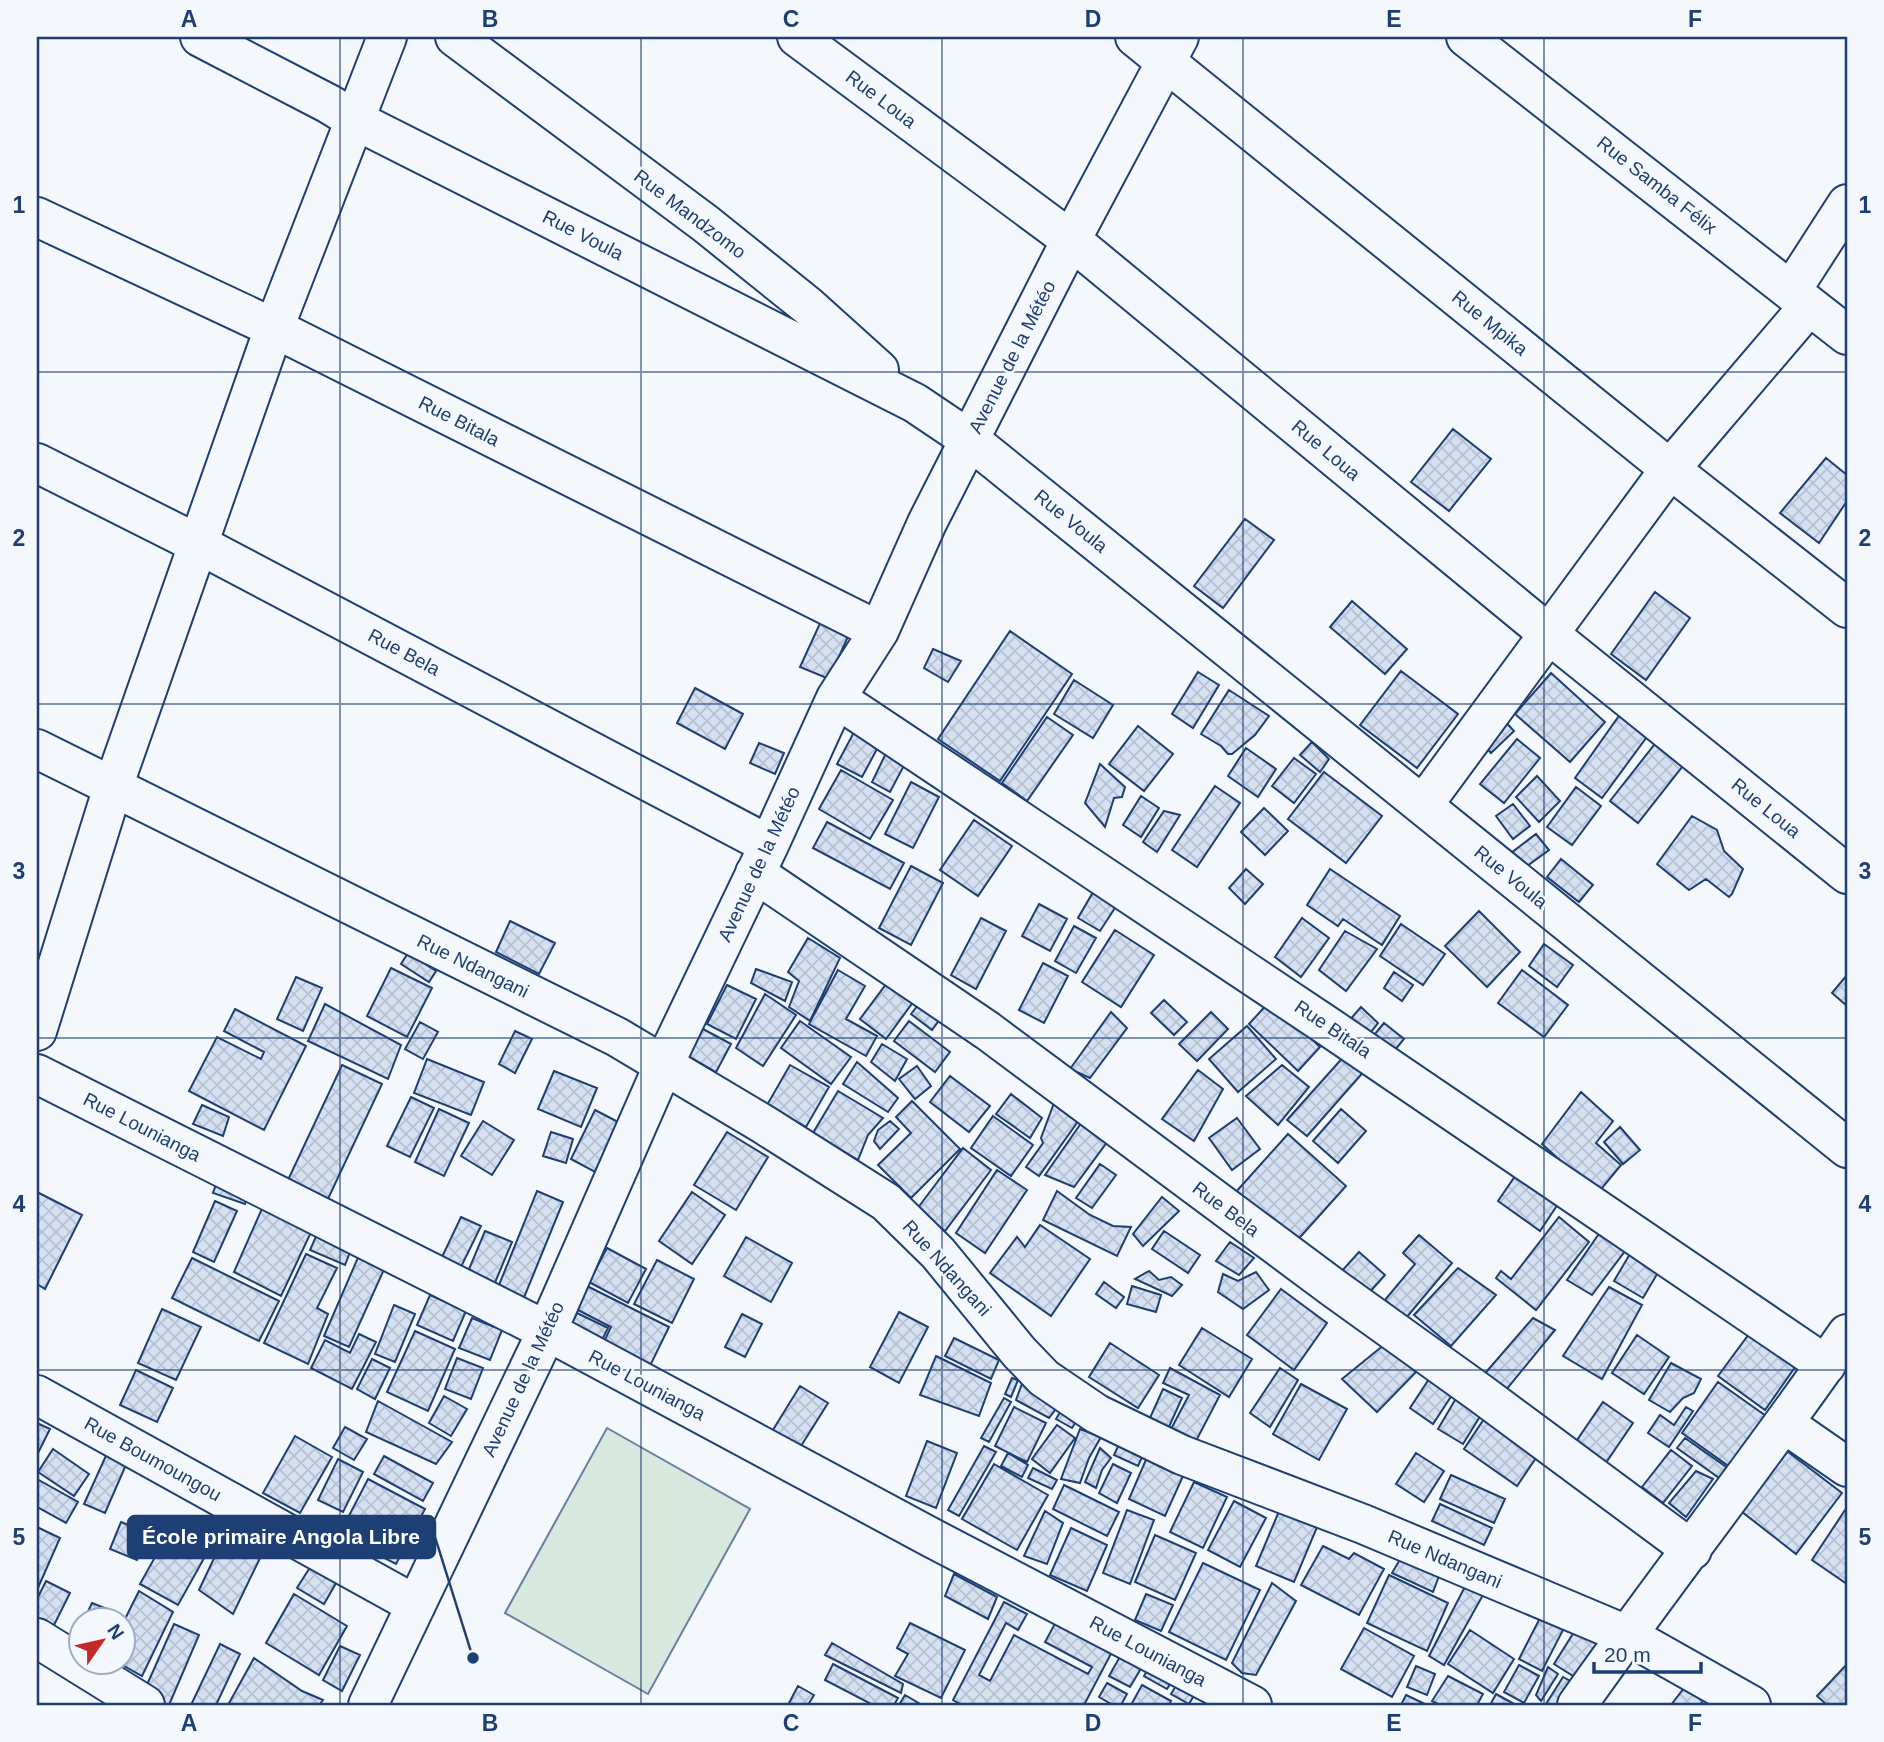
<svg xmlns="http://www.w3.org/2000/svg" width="1884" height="1742" font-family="Helvetica,sans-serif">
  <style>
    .green { fill: #d7e8df; stroke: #687fa3; stroke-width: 2 }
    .building { fill: url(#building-cross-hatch); stroke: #1d3f73; stroke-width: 2 }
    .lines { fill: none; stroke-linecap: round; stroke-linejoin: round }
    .minor-casing { stroke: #1d3f73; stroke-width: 42 }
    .minor { stroke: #f4f7fb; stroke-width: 38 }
    .grid { fill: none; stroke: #1d3f73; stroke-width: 2; stroke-opacity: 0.55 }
    .labels { text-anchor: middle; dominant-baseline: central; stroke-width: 5; stroke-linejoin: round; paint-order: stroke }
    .street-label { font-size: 19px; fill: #1d3f73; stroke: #f4f7fb }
    .leader { fill: none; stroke: #1d3f73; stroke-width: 2.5 }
    .callout-dot { fill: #1d3f73; stroke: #f4f7fb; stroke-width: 2.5 }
    .callout { fill: #1d3f73; stroke: #1d3f73; stroke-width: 2.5 }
    .callout-label { font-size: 21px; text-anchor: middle; font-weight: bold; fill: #fff }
    .neatline { fill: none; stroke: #1d3f73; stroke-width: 2.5 }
    .grid-label { font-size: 23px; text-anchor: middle; font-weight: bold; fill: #1d3f73 }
  </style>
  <defs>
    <pattern id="building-cross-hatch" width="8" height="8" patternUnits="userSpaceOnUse" patternTransform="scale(1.75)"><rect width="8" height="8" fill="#d5e0f0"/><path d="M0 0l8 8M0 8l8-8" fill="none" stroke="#b6c1d1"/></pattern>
  </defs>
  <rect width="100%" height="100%" fill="#f4f7fb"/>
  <path class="green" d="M607,1428L750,1509L648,1694L505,1613Z"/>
  <path class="building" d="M1453,429L1491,459L1449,511L1411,482Z
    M1826,458L1847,475V501L1819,543L1780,513Z
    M1245,519L1274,540L1223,608L1194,586Z
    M1655,592L1690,618L1646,680L1611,654Z
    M1352,601L1407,649L1385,674L1330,627Z
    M822,619L850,632L829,679L800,667Z
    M1010,631L1072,674L1000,781L938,739Z
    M933,649L961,661L948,682L924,668Z
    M1401,671L1458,714L1417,768L1360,725Z
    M1198,672L1219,685L1193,728L1172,714Z
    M1551,673L1605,722L1570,762L1515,714Z
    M1074,680L1113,705L1093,738L1054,714Z
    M695,688L743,714L725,749L677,723Z
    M1229,690L1269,716L1255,735L1232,754H1228L1221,746L1201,734Z
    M1621,713L1649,734L1602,798L1575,778Z
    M1500,716L1514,731L1491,753L1477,738Z
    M1047,717L1073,735L1027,801L1002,783Z
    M860,721L885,734L862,777L837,764Z
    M1138,726L1173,754L1144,791L1109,764Z
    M1517,739L1540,758L1504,803L1480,784Z
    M1658,740L1686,762L1638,823L1610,801Z
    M1312,742L1329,759L1320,772L1300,755Z
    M759,743L784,753L775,774L750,763Z
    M891,743L910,754L890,792L872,782Z
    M1246,748L1276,769L1258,797L1228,776Z
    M1294,758L1316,774L1294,803L1272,786Z
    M1100,764L1125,787L1122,797L1114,798L1105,827L1085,803Z
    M841,770L893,800L870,839L819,809Z
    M1324,772L1382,816L1346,863L1288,819Z
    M1537,776L1560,801L1539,822L1516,797Z
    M911,782L939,797L913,848L885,834Z
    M1215,786L1240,803L1197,867L1172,850Z
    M1576,787L1601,806L1572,845L1547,827Z
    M1141,796L1159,808L1141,837L1123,825Z
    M1513,804L1530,826L1513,839L1496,816Z
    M1264,808L1288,831L1265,855L1241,832Z
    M1164,811L1180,815L1157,852L1143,842Z
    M1692,816L1717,830L1724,851L1743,869L1732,894L1729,897L1706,879L1689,890L1657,864Z
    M974,820L1012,846L978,896L940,870Z
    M827,822L904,863L890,889L813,848Z
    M1536,834L1549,850L1523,869L1511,853Z
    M1561,859L1593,885L1579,902L1547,877Z
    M911,866L943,883L911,945L879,928Z
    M1246,869L1263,884L1245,904L1229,888Z
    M1330,869L1400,916L1382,945L1343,919L1338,926L1307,905Z
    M1099,882L1122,897L1100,931L1078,918Z
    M1039,904L1067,919L1050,951L1022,936Z
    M1479,911L1520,952L1487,987L1445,946Z
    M981,918L1006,931L976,989L951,975Z
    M1302,918L1329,938L1301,977L1275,957Z
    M510,921L555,943L539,974L496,952Z
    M1401,924L1445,954L1423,985L1380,956Z
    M1074,926L1096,938L1076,973L1055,961Z
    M1115,930L1154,955L1121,1007L1082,982Z
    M1345,931L1377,949L1346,991L1319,970Z
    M808,938L840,958L810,1021L789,1007L799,981L788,972Z
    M1544,944L1573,965L1557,987L1529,966Z
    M408,953L436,971L429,982L401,964Z
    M1043,963L1068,976L1044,1023L1019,1010Z
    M391,968L432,988L407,1037L367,1016Z
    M756,969L792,982L785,1001L751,983Z
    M838,970L865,986L846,1019L877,1036L866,1056L809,1024Z
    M1522,970L1568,1005L1544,1037L1498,1003Z
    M1394,972L1413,985L1402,1001L1384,988Z
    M893,975L919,994L886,1039L860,1019Z
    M1847,975V1006L1832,993Z
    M296,977L322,988L303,1031L277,1019Z
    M727,985L756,999L736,1039L707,1024Z
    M765,994L796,1015L763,1066L736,1048Z
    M922,1000L943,1015L932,1030L911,1014Z
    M1164,1000L1187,1022L1174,1035L1151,1013Z
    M1271,1000L1320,1047L1298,1071L1249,1024Z
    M325,1004L401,1045L388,1079L308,1041Z
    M1361,1007L1378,1023L1366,1038L1348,1022Z
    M235,1009L306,1046L264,1130L189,1091L217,1037L261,1059L264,1052L224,1031Z
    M1111,1012L1127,1028L1090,1078L1070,1069Z
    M1211,1012L1228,1029L1197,1061L1179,1044Z
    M800,1021L851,1057L831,1084L781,1048Z
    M909,1021L950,1052L935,1072L894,1041Z
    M420,1022L438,1032L423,1059L405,1049Z
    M1384,1023L1404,1039L1390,1056L1370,1040Z
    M1247,1026L1276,1059L1238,1092L1209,1059Z
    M703,1029L731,1044L716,1072L688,1056Z
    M515,1031L532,1039L515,1073L499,1064Z
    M882,1044L907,1059L895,1081L871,1062Z
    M1347,1053L1366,1069L1307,1136L1287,1120Z
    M427,1059L484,1082L471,1115L414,1093Z
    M857,1062L898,1098L888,1112L843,1084Z
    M342,1065L382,1084L327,1201L287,1182Z
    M790,1065L829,1087L806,1127L767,1105Z
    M1282,1065L1309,1087L1278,1125L1246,1096Z
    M917,1066L931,1086L915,1099L899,1079Z
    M1198,1070L1223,1089L1194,1141L1162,1119Z
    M554,1071L597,1088L581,1127L538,1109Z
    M950,1076L990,1106L969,1132L930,1102Z
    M838,1091L883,1118L868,1135L858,1160L813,1133Z
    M1581,1092L1613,1121L1596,1143L1621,1165L1597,1194L1542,1144Z
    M1011,1094L1042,1118L1030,1138L996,1114Z
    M411,1097L434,1108L410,1157L387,1146Z
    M912,1101L960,1149L911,1198L878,1165L911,1133L896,1117Z
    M1054,1103L1079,1120L1039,1176L1026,1167L1043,1143L1041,1138Z
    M202,1105L229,1117L223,1136L193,1124Z
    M439,1109L469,1123L444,1176L415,1162Z
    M1341,1109L1366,1131L1338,1163L1313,1141Z
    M595,1110L620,1123L595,1172L571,1159Z
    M993,1116L1033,1145L1011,1176L971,1148Z
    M1237,1118L1260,1149L1232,1170L1209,1138Z
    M1084,1119L1113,1134L1074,1187L1045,1175Z
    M483,1121L514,1140L492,1175L461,1156Z
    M890,1121L899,1129L880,1149L874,1141L878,1130Z
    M1620,1127L1640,1150L1623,1164L1604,1142Z
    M551,1132L573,1139L566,1163L543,1156Z
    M727,1132L768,1157L736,1210L694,1185Z
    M1288,1134L1346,1186L1293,1245L1235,1193Z
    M963,1148L991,1170L945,1231L917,1209Z
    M1100,1164L1116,1175L1092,1208L1076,1198Z
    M1520,1169L1562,1198L1540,1231L1498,1201Z
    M997,1170L1027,1190L985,1253L956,1233Z
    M219,1176L251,1188L245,1204L213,1193Z
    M537,1191L563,1202L523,1300L497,1290Z
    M1057,1191L1090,1215L1113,1226L1131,1227L1117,1256L1043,1220Z
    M37,1192L82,1215L45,1289L37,1284Z
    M692,1192L725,1215L692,1264L659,1241Z
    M1162,1197L1179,1211L1143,1246L1133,1234Z
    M215,1201L237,1211L214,1262L193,1252Z
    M264,1204L313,1228L281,1296L234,1272Z
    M461,1217L481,1226L461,1267L442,1257Z
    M1559,1217L1589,1242L1536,1310L1496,1278L1501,1271L1511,1279Z
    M1040,1225L1090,1259L1051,1316L990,1273L1017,1237L1025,1247Z
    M1605,1225L1628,1247L1592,1295L1567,1280Z
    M485,1231L512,1242L494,1285L467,1274Z
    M1164,1231L1200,1255L1188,1273L1152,1249Z
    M318,1232L352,1247L345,1265L310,1250Z
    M1419,1235L1452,1263L1406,1318L1385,1300L1415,1264L1403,1253Z
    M746,1237L792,1263L771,1302L724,1276Z
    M1230,1242L1254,1258L1239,1275L1216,1261Z
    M1634,1247L1663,1264L1643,1298L1614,1281Z
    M607,1248L646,1269L628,1303L589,1282Z
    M1359,1252L1385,1275L1367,1295L1341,1272Z
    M360,1253L386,1265L349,1347L324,1336Z
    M306,1254L337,1268L317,1308L328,1314L308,1364L264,1343Z
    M192,1258L279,1301L259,1341L172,1298Z
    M657,1260L694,1279L672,1323L634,1304Z
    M1458,1268L1496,1295L1451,1346L1414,1315Z
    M1149,1271L1159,1280L1171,1277L1182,1285L1172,1296L1135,1279Z
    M1256,1272L1269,1290L1243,1309L1218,1292L1223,1274L1238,1281Z
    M1104,1282L1124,1297L1116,1308L1096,1294Z
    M585,1285L669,1327L647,1372L601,1348L611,1327L574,1308Z
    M1132,1286L1161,1295L1156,1312L1127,1304Z
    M1609,1287L1642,1305L1602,1379L1563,1356Z
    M1281,1289L1327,1323L1294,1370L1247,1335Z
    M430,1295L466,1311L453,1341L417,1325Z
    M394,1305L415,1314L395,1362L375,1354Z
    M162,1309L201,1327L176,1380L138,1363Z
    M899,1312L928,1327L899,1383L870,1367Z
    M577,1313L608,1328L601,1342L570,1327Z
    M742,1314L762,1324L745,1357L725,1347Z
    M472,1318L502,1330L490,1360L459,1348Z
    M1533,1318L1555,1330L1506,1390L1481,1378Z
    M1202,1328L1252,1359L1229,1397L1179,1365Z
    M1752,1330L1798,1363L1765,1410L1718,1376Z
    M415,1331L455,1349L428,1411L387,1392Z
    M359,1334L376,1342L352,1389L311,1368L325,1340L350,1353Z
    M1637,1335L1669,1357L1644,1394L1612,1373Z
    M954,1338L999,1360L991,1379L945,1356Z
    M1110,1343L1159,1375L1138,1408L1089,1377Z
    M1385,1344L1416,1372L1377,1412L1342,1379Z
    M936,1356L991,1383L979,1416L920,1395Z
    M457,1358L483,1368L471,1399L445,1389Z
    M372,1359L390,1368L375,1399L357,1389Z
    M1671,1363L1701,1379L1694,1393L1683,1398L1670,1412L1649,1400Z
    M1170,1368L1220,1395L1196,1441L1171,1429L1189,1395L1163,1383Z
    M1280,1368L1298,1380L1270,1427L1250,1413Z
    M136,1370L173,1388L157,1422L120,1405Z
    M1431,1376L1454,1392L1433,1424L1410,1408Z
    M1012,1378L1018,1380L1011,1397L1005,1394Z
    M1023,1381L1062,1401L1049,1418L1016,1400Z
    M1718,1382L1766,1416L1730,1467L1682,1433Z
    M1301,1384L1347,1409L1319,1460L1273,1434Z
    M800,1386L828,1403L796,1454L768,1438Z
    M1163,1389L1182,1398L1168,1429L1149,1420Z
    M1458,1395L1484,1410L1463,1444L1438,1429Z
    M444,1396L467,1409L451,1436L429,1423Z
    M1004,1398L1011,1402L989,1442L981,1438Z
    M378,1401L452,1442L436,1464L366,1432Z
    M1603,1402L1633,1423L1603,1467L1573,1446Z
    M1064,1406L1080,1415L1072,1428L1056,1419Z
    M1014,1407L1046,1423L1027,1462L995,1446Z
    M1686,1407L1693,1411L1669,1447L1648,1433L1660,1415L1674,1425Z
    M1488,1413L1542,1449L1517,1486L1464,1449Z
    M37,1423L50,1429L37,1455Z
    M1057,1425L1075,1438L1050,1473L1032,1459Z
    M345,1427L367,1439L354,1460L333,1448Z
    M1080,1429L1101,1437L1089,1458L1080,1483L1061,1479Z
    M1124,1433L1148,1444L1138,1466L1114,1455Z
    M295,1436L332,1457L300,1513L263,1493Z
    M1685,1438L1729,1469L1722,1480L1677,1448Z
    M927,1441L957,1453L936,1508L906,1496Z
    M984,1446L996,1452L959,1516L948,1510Z
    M1100,1448L1111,1458L1102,1470L1096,1488L1085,1482Z
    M1151,1448L1188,1465L1165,1516L1129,1499Z
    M1783,1448L1842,1493L1796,1554L1737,1508Z
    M53,1449L89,1474L74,1496L38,1472Z
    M109,1449L129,1458L105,1513L84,1504Z
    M1671,1450L1692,1466L1663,1503L1642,1487Z
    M1008,1453L1028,1465L1022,1477L1001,1466Z
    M1416,1453L1444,1471L1424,1502L1396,1484Z
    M384,1456L433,1483L423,1501L374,1474Z
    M338,1459L363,1472L343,1512L318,1500Z
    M994,1464L1048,1495L1017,1550L962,1519Z
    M1113,1464L1131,1473L1117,1503L1099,1493Z
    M1033,1468L1057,1480L1052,1489L1028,1478Z
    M1696,1471L1713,1479L1686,1517L1669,1503Z
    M1451,1475L1505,1499L1494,1523L1440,1499Z
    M37,1479L78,1502L66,1523L37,1507Z
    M368,1479L425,1509L396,1564L339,1535Z
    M1194,1482L1227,1497L1203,1548L1170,1532Z
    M1064,1485L1119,1512L1107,1536L1053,1509Z
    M1234,1501L1266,1518L1240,1567L1208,1550Z
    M1282,1504L1320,1520L1294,1582L1256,1566Z
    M1440,1504L1492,1528L1484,1545L1432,1521Z
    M1847,1507V1584L1812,1560Z
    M1127,1510L1154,1520L1130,1584L1103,1573Z
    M1045,1511L1063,1523L1047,1564L1024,1556Z
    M121,1522L149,1534L137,1560L110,1549Z
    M174,1523L212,1544L178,1605L140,1584Z
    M37,1527L60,1538L37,1590Z
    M1071,1528L1107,1545L1087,1591L1050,1575Z
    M225,1535L260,1558L233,1614L199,1590Z
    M1155,1535L1196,1553L1175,1600L1135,1582Z
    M1323,1546L1349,1559L1354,1553L1384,1569L1359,1615L1301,1585Z
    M1402,1556L1439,1576L1433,1592L1392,1573Z
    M314,1561L340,1576L324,1604L297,1588Z
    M1203,1563L1260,1590L1226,1660L1169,1632Z
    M954,1574L997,1597L988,1619L945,1596Z
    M1389,1575L1448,1603L1427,1651L1367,1623Z
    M1470,1577L1488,1586L1444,1665L1429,1656Z
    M46,1581L70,1593L53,1627L37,1618V1599Z
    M1272,1583L1296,1601L1256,1675L1242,1673L1232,1663Z
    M139,1591L173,1612L142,1676L117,1662H122V1625Z
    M294,1594L347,1626L319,1675L266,1643Z
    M1146,1594L1173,1605L1161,1631L1135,1620Z
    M1004,1602L1027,1614L1018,1630L1006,1623L979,1675L990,1681L1014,1635L1088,1674L1092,1667L1045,1642L1057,1620L1113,1650L1084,1705H962L953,1700Z
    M92,1603L117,1613L115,1620H84Z
    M1541,1616L1564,1628L1542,1671L1519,1659Z
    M910,1623L965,1650L941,1698L895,1676L908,1654L897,1648Z
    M174,1624L199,1635L169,1705H163L142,1696Z
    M1364,1628L1414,1656L1392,1697L1341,1669Z
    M1576,1629L1600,1644L1578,1679L1554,1664Z
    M1470,1630L1514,1659L1493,1693L1448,1664Z
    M832,1643L903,1684L901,1693L825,1655Z
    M220,1644L240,1654L216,1705H191Z
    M340,1646L360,1655L342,1691L323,1680Z
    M1122,1653L1143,1665L1130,1687L1109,1676Z
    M254,1658L302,1691L323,1700L319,1705H228Z
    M1152,1662L1176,1675L1167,1689L1144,1676Z
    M833,1664L898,1698L894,1705H873L825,1680Z
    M1847,1664V1705H1827L1817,1696Z
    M1519,1665L1539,1676L1524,1703L1504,1692Z
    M1416,1666L1435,1674L1427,1695L1407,1687Z
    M1548,1667L1558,1674L1541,1701L1536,1695Z
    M1448,1676L1483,1694L1477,1705H1440L1432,1701Z
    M1181,1677L1199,1687L1189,1704L1171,1694Z
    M1563,1677L1572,1682L1559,1705H1549L1546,1704Z
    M1107,1683L1127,1694L1121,1705H1113L1099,1697Z
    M1142,1685L1171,1701L1169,1705H1131Z
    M798,1686L814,1695L808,1705H788Z
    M1684,1688L1703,1701L1700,1705H1671Z
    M1496,1694L1516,1705H1490Z
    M905,1695L922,1705H899Z
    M1406,1695L1427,1705H1401Z"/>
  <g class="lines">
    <defs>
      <path id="minor" d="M200,37L329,104L355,120L915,403L970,440L1847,1148
        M455,37L706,224L808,306L879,370
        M797,37L1071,240L1550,635L1847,874
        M1135,37L1670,469L1847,608
        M1466,37L1847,335
        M37,217L274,328L879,631
        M1791,291L1847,204
        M37,463L200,545L769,845
        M836,698L1326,1025L1826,1365
        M37,749L617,1037L763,1124L886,1202L938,1253L1019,1352L1044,1378L1097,1414L1182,1455L1363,1524L1627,1635L1751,1705
        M1423,805L1670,469L1809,306
        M755,873L988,1031L1335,1289L1480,1393L1692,1550
        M37,1031L113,787L274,328L387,37
        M37,1074L547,1331L932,1538L1252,1705
        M37,1395L416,1605
        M1785,1424L1847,1467
        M37,1638L145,1705
        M368,1705L547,1331L664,1064L769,845L836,698L879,631L927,523L1071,240L1179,37
        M1577,1705C1665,1580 1760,1460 1847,1334"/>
    </defs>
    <use href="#minor" class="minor-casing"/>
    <use href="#minor" class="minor"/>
  </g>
  <path class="grid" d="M340,37V1705M641,37V1705M942,37V1705M1243,37V1705M1544,37V1705M37,372H1847M37,704H1847M37,1038H1847M37,1370H1847"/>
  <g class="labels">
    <g class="street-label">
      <text transform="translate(881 99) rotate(37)">Rue Loua</text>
      <text transform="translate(1657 185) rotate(38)">Rue Samba Félix</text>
      <text transform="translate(690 214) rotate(37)">Rue Mandzomo</text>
      <text transform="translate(583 235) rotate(27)">Rue Voula</text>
      <text transform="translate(1490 323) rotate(39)">Rue Mpika</text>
      <text transform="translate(1012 357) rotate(-63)">Avenue de la Météo</text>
      <text transform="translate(459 421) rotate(27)">Rue Bitala</text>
      <text transform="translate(1326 450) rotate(40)">Rue Loua</text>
      <text transform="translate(1071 521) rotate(39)">Rue Voula</text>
      <text transform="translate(404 652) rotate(28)">Rue Bela</text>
      <text transform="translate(1766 808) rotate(39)">Rue Loua</text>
      <text transform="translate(759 864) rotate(-65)">Avenue de la Météo</text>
      <text transform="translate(1511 877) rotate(39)">Rue Voula</text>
      <text transform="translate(473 966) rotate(26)">Rue Ndangani</text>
      <text transform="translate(1333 1029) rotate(34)">Rue Bitala</text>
      <text transform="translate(142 1127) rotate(27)">Rue Lounianga</text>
      <text transform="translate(1226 1209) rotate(37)">Rue Bela</text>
      <text transform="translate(947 1268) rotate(48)">Rue Ndangani</text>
      <text transform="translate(523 1379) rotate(-65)">Avenue de la Météo</text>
      <text transform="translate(647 1385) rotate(28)">Rue Lounianga</text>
      <text transform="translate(153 1459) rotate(29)">Rue Boumoungou</text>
      <text transform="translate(1445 1559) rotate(23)">Rue Ndangani</text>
      <text transform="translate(1148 1651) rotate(28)">Rue Lounianga</text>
    </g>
  </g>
  <path class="leader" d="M473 1658L435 1537"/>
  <circle class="callout-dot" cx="473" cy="1658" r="7"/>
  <rect class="callout" x="128" y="1516" width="307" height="42" rx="7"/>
  <g class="callout-label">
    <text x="281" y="1544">École primaire Angola Libre</text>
  </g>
  <rect width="1884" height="1742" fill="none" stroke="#f4f7fb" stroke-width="77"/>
  <g transform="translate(102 1641) rotate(56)"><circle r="33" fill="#f4f7fb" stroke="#9eadc5" stroke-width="2"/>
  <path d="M0-5L12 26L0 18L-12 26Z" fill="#c62828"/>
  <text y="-10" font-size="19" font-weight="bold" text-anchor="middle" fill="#1d3f73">N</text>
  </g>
  <path d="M1594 1662v10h107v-10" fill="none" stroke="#1d3f73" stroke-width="3.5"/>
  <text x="1604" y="1662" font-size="21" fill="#1d3f73" stroke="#f4f7fb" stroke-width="5" paint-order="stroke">20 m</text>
  <rect x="38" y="38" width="1808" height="1666" class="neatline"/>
  <g class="grid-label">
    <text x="189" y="27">A</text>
    <text x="490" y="27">B</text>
    <text x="791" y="27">C</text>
    <text x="1093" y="27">D</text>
    <text x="1394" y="27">E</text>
    <text x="1695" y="27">F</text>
    <text x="19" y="213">1</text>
    <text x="1865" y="213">1</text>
    <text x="19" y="546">2</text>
    <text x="1865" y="546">2</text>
    <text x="19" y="879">3</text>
    <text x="1865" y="879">3</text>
    <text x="19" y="1212">4</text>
    <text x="1865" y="1212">4</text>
    <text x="19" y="1545">5</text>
    <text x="1865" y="1545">5</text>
    <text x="189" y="1731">A</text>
    <text x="490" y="1731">B</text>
    <text x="791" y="1731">C</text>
    <text x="1093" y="1731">D</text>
    <text x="1394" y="1731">E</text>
    <text x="1695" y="1731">F</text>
  </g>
</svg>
